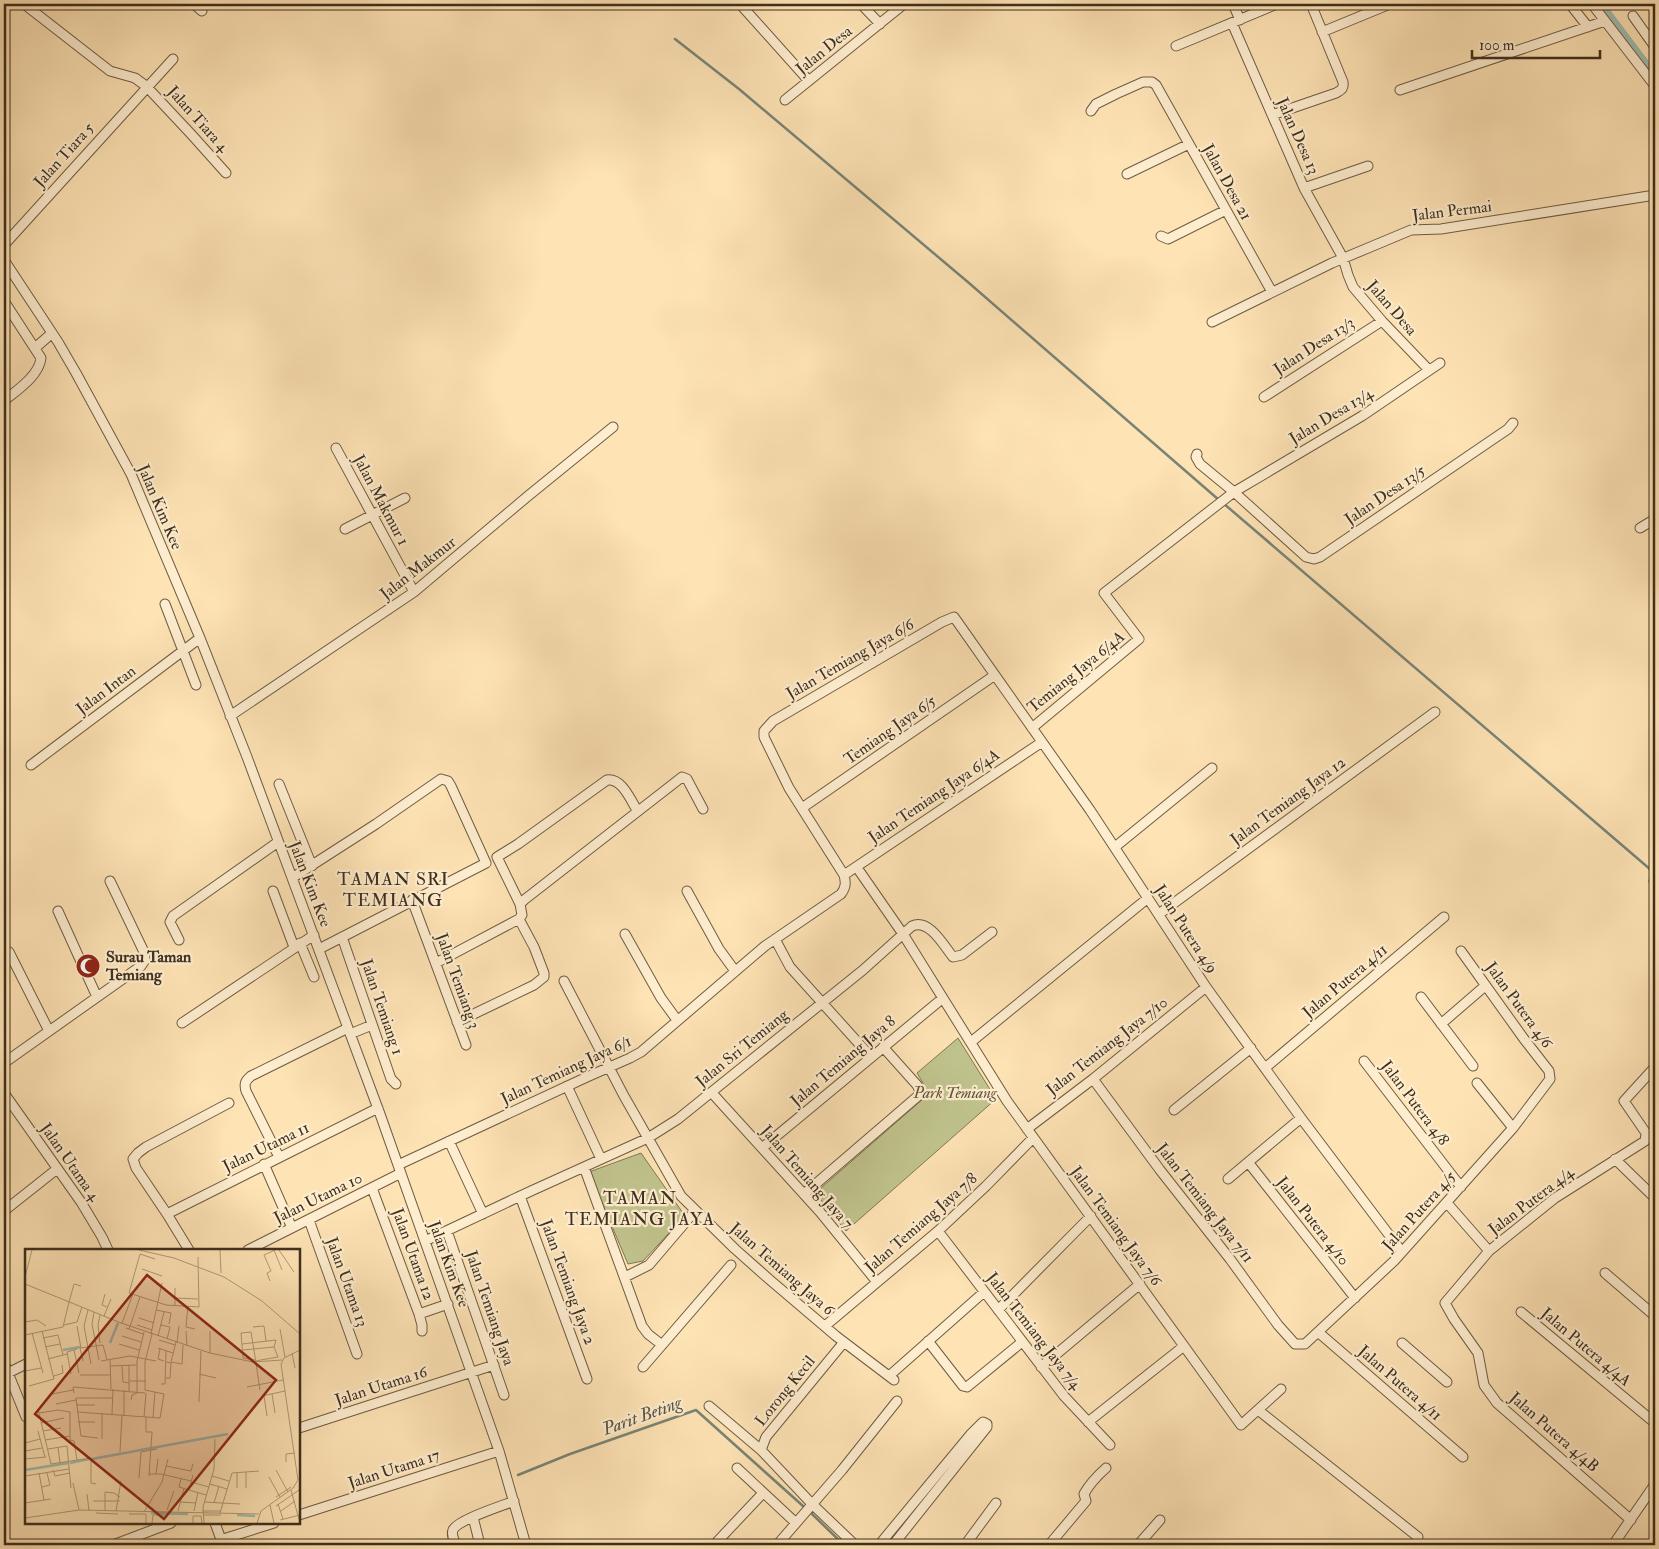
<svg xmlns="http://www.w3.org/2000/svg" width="1659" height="1549" font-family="'IM FELL Double Pica',serif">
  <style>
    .green { fill: #c0c38d; stroke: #7f7955 }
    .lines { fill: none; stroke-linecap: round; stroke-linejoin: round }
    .stream { stroke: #798476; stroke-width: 2.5 }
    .canal { stroke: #a0bdb2; stroke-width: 9 }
    .minor-casing { stroke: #6e5c43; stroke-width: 11 }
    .minor { stroke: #feedcf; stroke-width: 9 }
    .labels { text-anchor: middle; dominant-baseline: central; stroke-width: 4.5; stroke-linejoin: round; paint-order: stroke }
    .street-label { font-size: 16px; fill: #3e2f1d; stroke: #feedcf }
    .poi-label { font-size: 16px; font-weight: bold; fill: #3e2f1d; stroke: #feedcf; text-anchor: start }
    .park-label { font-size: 16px; font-style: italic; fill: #5e5439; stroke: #feedcf }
    .neighbourhood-label { font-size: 18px; letter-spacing: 1px; fill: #3e2f1d; stroke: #feedcf }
    .water-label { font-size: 18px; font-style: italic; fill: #565242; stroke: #feedcf }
    .inset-river { fill: none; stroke: #a0bdb2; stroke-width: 2.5 }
    .inset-road { fill: none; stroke: #b19b78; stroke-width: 1 }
    .view { fill: #8f2418; fill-opacity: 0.15; stroke: #8f2418; stroke-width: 2.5 }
    .inset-edge { fill: none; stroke: #3e2f1d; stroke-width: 2.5 }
  </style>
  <rect width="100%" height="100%" fill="#fee3b5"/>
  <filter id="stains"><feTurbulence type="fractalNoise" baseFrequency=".004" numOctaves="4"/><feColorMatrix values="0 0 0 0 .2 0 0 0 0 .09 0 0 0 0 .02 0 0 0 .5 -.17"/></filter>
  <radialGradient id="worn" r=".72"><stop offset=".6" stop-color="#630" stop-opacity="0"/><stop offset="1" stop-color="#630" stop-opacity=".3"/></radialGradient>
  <path class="green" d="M958,1038L996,1099L846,1231L820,1199L821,1188L924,1098L923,1083L917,1073Z
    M641,1153L685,1216L643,1261L628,1264L589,1172Z"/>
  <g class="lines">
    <path class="stream" d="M675,39L739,89L969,283L1219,500
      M1223,503L1651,870
      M518,1475L570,1454L696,1410L803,1506
      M812,1514L844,1545"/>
    <path class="canal" d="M1600,4L1655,77"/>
    <defs>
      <path id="minor" d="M24,4L110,71L135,78L146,86L191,134L226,173
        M194,4L202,11
        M740,4L809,81
        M861,4L880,24
        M1233,4L1240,20
        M1570,4L1588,27
        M1592,4L1655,86
        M1633,16L1655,47
        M1232,23L1304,188L1343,258L1348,275L1353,287L1382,321L1429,370
        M1322,32L1390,4
        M1176,46L1277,4
        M1400,90L1605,21
        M785,100L904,4
        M1091,111L1096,104L1116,94L1143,82H1152L1156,85L1272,292
        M1272,115L1336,93C1341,90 1344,89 1343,82L1311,4
        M1127,174L1189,144
        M1304,188L1368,166
        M1161,236L1168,239L1226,210
        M4,245L173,59
        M4,260L58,342L76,373L131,474L200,638L247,757L380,1114L499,1451L526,1545
        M4,301L41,358C39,376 17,390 4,401
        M1212,322L1332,263L1368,248L1411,230L1441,229L1655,195
        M35,348L51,334
        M1264,397L1382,321
        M336,448L414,592
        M1197,454L1196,457L1200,464L1234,492L1306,557L1314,559L1320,557L1508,429L1513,423
        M1640,528L1655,519
        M345,529L405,498
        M165,604L196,685
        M230,716L414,592L528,496L613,427
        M1032,728L1139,639L1104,593L1234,492L1362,416L1440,363
        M31,765L200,638
        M279,784L312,866
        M802,808L995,675
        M1115,847L1212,768
        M860,872L903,934L1007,1101L1241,1425L1281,1389
        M844,875L1042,742
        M292,878L376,824L441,779L448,781L451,786L486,863L319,949
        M1655,878L1654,881L1655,885
        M273,891L294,947
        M687,891L719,949L735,971
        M412,900L466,1045
        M520,904L497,857L518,844L607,780C622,778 630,799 637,810
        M58,911L97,997
        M1159,914L1435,712
        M519,919L522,915L520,904L524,900L682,777L687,779L703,809
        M625,934L661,998L677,1020
        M342,937L391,1079L396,1084
        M775,939L790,967L871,1057
        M179,940L170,922L173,916L278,842
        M300,943L314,977
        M9,952L49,1031
        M436,963L519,919
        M564,981L624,1096L681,1196L735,1249L770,1280L836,1336L894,1380
        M1421,997L1473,1066
        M457,1022L534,985L544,977V973L534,947L519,919
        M182,1023L314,935
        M1441,1024L1485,986
        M350,1034L372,1025
        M971,1042L1148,898
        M1364,1061L1461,1187
        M4,1063L141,966L145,960L144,952L110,881
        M1265,1068L1444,917
        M1093,1079L1160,1170L1230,1259L1278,1325L1295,1344H1305L1394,1261L1513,1128L1550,1079L1549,1071L1524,1039L1461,951
        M1477,1083L1513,1128
        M567,1086L601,1159
        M4,1093L81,1202L102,1237L108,1250
        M712,1093L820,1212L877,1282
        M1174,1110L1251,1048
        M1027,1129L1093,1079L1206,987
        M449,1141L483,1214
        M762,1148L943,998
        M279,1157L246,1091C244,1084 245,1081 251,1076L348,1028
        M1615,1159L1655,1198
        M1248,1162L1355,1298
        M264,1164L292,1228
        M398,1165L587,1077L630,1058L641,1052L765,946L841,894C846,887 846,883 844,875L789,788L764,737V731L773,721L942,622L954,617L1090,810L1206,987L1301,1118L1402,1252
        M584,1167L642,1326L648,1334L662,1345
        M1228,1179L1301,1118
        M372,1188L419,1314L422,1325V1331
        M804,1194L918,1096L920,1091L917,1085L883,1047
        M520,1196L587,1379
        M1447,1203L1489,1251
        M4,1211L57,1169
        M167,1214L378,1108
        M309,1220L357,1354
        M447,1231L504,1395
        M938,1231L1064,1396L1110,1445
        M425,1241L531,1191L648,1138L678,1119L863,970L912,926C929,918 944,946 953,957L962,955L992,932
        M189,1250L167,1214L136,1168L133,1159L138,1153L146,1147L229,1103
        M248,1250L401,1173
        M1605,1273L1655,1316
        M625,1277L649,1265L695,1211
        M998,1310L1091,1216
        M1521,1312L1655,1423
        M419,1314L448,1304
        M825,1326L938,1231L986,1186L1033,1138
        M1318,1332L1463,1457
        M928,1341L963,1386L967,1387L1022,1342
        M844,1342L766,1437L761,1450L812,1504L855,1545
        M1402,1343L1447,1382
        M4,1363L26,1417
        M643,1367L731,1265
        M1041,1367L1140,1284
        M4,1375L26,1364
        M889,1376L984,1292
        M709,1406L761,1450
        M1258,1410L1418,1537
        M1088,1422L1184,1346
        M299,1428L494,1365
        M737,1468L796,1523
        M299,1515L499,1451
        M473,1517L480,1545
        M1631,1520L1497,1403L1484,1385L1478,1353L1454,1319L1445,1303L1489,1251L1555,1198L1645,1141L1646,1133L1624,1101L1655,1067
        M215,1523L223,1545
        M220,1540L274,1523
        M113,1545L171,1523
        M456,1545C454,1540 451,1535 453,1530C457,1520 502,1506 514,1501
        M714,1545L763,1493
        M777,1545L842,1470L897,1401
        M879,1545L970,1435L983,1422L987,1424V1427L893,1545
        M965,1545L996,1503
        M1049,1545L1086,1501L1084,1494C1090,1483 1097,1476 1106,1468
        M1138,1545L1160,1520
        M1613,1545L1655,1484"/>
    </defs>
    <use href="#minor" class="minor-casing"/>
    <use href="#minor" class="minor"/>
  </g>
  <defs>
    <symbol id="mosque-disc" viewBox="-11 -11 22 22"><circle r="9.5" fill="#8f2418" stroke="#feedcf"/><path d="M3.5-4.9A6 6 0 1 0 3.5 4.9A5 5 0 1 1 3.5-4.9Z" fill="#fff"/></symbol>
  </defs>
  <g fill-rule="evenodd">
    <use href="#mosque-disc" x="74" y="952" width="28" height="28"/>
  </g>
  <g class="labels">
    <g class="street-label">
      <text transform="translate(824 50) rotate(-39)">Jalan Desa</text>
      <text transform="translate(198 119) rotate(48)">Jalan Tiara 4</text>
      <text transform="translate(1298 136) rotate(66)">Jalan Desa 13</text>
      <text transform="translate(64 155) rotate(-48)">Jalan Tiara 5</text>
      <text transform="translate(1227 182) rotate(61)">Jalan Desa 21</text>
      <text transform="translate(1452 211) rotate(-7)">Jalan Permai</text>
      <text transform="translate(1392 308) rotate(49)">Jalan Desa</text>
      <text transform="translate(1314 346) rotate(-33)">Jalan Desa 13/3</text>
      <text transform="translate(1331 416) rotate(-31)">Jalan Desa 13/4</text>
      <text transform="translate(1385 495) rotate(-34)">Jalan Desa 13/5</text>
      <text transform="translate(381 500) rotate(62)">Jalan Makmur 1</text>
      <text transform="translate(160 507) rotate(67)">Jalan Kim Kee</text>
      <text transform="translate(418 568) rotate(-38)">Jalan Makmur</text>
      <text transform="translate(850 659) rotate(-30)">Jalan Temiang Jaya 6/6</text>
      <text transform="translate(1076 672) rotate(-39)">Temiang Jaya 6/4A</text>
      <text transform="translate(106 690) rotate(-37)">Jalan Intan</text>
      <text transform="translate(890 730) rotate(-35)">Temiang Jaya 6/5</text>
      <text transform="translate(934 796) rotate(-34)">Jalan Temiang Jaya 6/4A</text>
      <text transform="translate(1288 801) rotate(-36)">Jalan Temiang Jaya 12</text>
      <text transform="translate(310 884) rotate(69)">Jalan Kim Kee</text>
      <text transform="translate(1186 929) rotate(57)">Jalan Putera 4/9</text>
      <text transform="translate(458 981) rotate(70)">Jalan Temiang 3</text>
      <text transform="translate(1345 981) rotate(-40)">Jalan Putera 4/11</text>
      <text transform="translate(1519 1005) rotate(54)">Jalan Putera 4/6</text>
      <text transform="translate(382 1007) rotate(71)">Jalan Temiang 1</text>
      <text transform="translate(1107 1046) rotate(-38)">Jalan Temiang Jaya 7/10</text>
      <text transform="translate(742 1048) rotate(-39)">Jalan Sri Temiang</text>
      <text transform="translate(843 1061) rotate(-40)">Jalan Temiang Jaya 8</text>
      <text transform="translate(566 1070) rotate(-25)">Jalan Temiang Jaya 6/1</text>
      <text transform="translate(1415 1103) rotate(53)">Jalan Putera 4/8</text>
      <text transform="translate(266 1147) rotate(-26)">Jalan Utama 11</text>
      <text transform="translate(70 1162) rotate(55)">Jalan Utama 4</text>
      <text transform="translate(807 1177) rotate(49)">Jalan Temiang Jaya 7</text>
      <text transform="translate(318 1198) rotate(-26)">Jalan Utama 10</text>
      <text transform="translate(1531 1201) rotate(-37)">Jalan Putera 4/4</text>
      <text transform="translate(1205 1203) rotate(52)">Jalan Temiang Jaya 7/11</text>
      <text transform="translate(1419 1211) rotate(-48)">Jalan Putera 4/5</text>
      <text transform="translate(1313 1221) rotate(52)">Jalan Putera 4/10</text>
      <text transform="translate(921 1223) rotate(-41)">Jalan Temiang Jaya 7/8</text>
      <text transform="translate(1116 1226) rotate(54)">Jalan Temiang Jaya 7/6</text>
      <text transform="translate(413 1254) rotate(70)">Jalan Utama 12</text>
      <text transform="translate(449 1264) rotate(70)">Jalan Kim Kee</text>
      <text transform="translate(782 1269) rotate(41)">Jalan Temiang Jaya 6</text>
      <text transform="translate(347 1282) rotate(70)">Jalan Utama 13</text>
      <text transform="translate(568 1282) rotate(70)">Jalan Temiang Jaya 2</text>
      <text transform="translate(490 1308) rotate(71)">Jalan Temiang Jaya</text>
      <text transform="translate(1034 1331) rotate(52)">Jalan Temiang Jaya 7/4</text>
      <text transform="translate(1586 1347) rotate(40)">Jalan Putera 4/4A</text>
      <text transform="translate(1400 1383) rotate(41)">Jalan Putera 4/11</text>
      <text transform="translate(381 1386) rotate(-18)">Jalan Utama 16</text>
      <text transform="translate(785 1391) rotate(-51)">Lorong Kecil</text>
      <text transform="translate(1554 1432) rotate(41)">Jalan Putera 4/4B</text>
      <text transform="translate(394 1469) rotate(-18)">Jalan Utama 17</text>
    </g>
    <g class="poi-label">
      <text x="106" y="957">Surau Taman<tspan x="106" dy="18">Temiang</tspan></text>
    </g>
    <g class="park-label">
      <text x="955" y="1093">Park Temiang</text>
    </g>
    <g class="neighbourhood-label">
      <text x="393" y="879">TAMAN SRI<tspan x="393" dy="21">TEMIANG</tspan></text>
      <text x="640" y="1198">TAMAN<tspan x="640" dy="21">TEMIANG JAYA</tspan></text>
    </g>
    <g class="water-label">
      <text transform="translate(642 1416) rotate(-20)">Parit Beting</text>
    </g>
  </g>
  <g transform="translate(25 1249)">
    <rect width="275" height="275" fill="#fee3b5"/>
    <path class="inset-river" d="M85,94L93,74M38,101L55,98M67,210L203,185M45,214L64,210M0,221L43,214M126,264L163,265M212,266L230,267"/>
    <path class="inset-road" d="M114,1L149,9L199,28L237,52L275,85M195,1L196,24M249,1L257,21M254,1L269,23M130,10L115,5L104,44L141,56L174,58L173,8M117,20L137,27M0,28L7,1M245,32L242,24L246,22L239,6L250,1M0,35L96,74L185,104L228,113L257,111M80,45L77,56L82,58M150,49L173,50M44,53L49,35L56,37M150,56V39M163,57L161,78L170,80M63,61L59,77L66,115M131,61L146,64L144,75M69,63L67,75L74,111M79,67L86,50M114,69L129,74M0,73L12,71L21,77M97,74L108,45M39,76L52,73L57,58M112,76L127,81M136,76L145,78L142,90M52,77L56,99M228,78L239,77L241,92M101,79L118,85M104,80L115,48M255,80L260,108M161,82L162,97M7,84L18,124M126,85L137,34M0,86L38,78L44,53M97,87L116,93M133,87L139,63M18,89L33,86L38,106M134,91L150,96M151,93L146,113L157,115L158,96M75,94L73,76L75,66M152,94L154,77M94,95L114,101M217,95L251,91L249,98L253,108L230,112M20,98L35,95M133,99L148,104M135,100L133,110L139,112M49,101L54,124M218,101L249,98M185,104V82M267,104L270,119M23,110L42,105M85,110L86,140M230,111L218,109L216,84L226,83L229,101L235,141M58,112L55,99L78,96L82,111M76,112L105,107L131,112M85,117L112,116M97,117L98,133L104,134M104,117V142M0,122L16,119M46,125L42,103L52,100M174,125L191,129M55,126H85M29,127L38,124L37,116M141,129H145L146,114L141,113M105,132H121M136,135H140L141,102M4,137L29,130L17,82M222,138L258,131M99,141V166M49,144L48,138L120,144M27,145L48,141M247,145L250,164M237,147L260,142M239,147L242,167M106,151L107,146L112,144V112L119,83M174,153L176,102M31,155L51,151M51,156H70M13,160L26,215L66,209V234L71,235M52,163L135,169L139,145L120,141V113L127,85M14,164L33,161L45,163V191L49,192L52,211M77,164V190M87,165L88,140M119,168L121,144M121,168V183H127L124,227M128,168L130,143M53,173H70M16,174L39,169M13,182L20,208M18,182L36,179M73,189L56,187L51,149H87M20,191L45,187M0,194L15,190M33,198L35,214M23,200L42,197L46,239M0,202L17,199M95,203L97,166M0,210L21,208M261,213V205L270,204M141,217L166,222L168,215M28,221L30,227L45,224M251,221L263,243M14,224L19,251M124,225H136L166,232M131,225L133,210M0,227L44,220M187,227L204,232M244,228L255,248M114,229L116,203L132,200M156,229L154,238L181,246M166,233L184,238M48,234L54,261M185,235L202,240M17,238L25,236L22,224M212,239V223M221,239V223M164,241L168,226M266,241L275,274M62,245L64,262M251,248L266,238M68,252H95M155,253L171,254M179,253L215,255M0,254L26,250M189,254L194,237M253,255L258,270M245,256L249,274M251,257L274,241M142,261L149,242M80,262V243L89,244L95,248M91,262L96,232M153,262L159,239M169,262L173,243M177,262H195M256,262L270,252M119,263L137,233L143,210M71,264L93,265M195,264L207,224L234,222M104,265H121V274M178,266H196M0,269L54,261L234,265M255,271L275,266M127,274L128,266H140M168,274V267H176L177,274M179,274L178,258L189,220L190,190M232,274L236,262L268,239L273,231L256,115L259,109L275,101"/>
    <path class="view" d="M122,26L251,131L139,270L10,165Z"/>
    <rect width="275" height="275" class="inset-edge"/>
  </g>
  <rect width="1659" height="1549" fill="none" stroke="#fee3b5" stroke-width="20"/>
  <rect x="5" y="5" width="1649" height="1539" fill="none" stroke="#3e2f1d" stroke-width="2.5"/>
  <rect x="10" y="10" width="1639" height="1529" fill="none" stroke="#3e2f1d"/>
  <path d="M1472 50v8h128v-8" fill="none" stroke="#3e2f1d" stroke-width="2.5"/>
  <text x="1479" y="50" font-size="15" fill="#3e2f1d" stroke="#feedcf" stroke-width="4" paint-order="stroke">100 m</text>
  <rect width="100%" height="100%" filter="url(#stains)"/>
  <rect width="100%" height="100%" fill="url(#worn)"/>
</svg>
